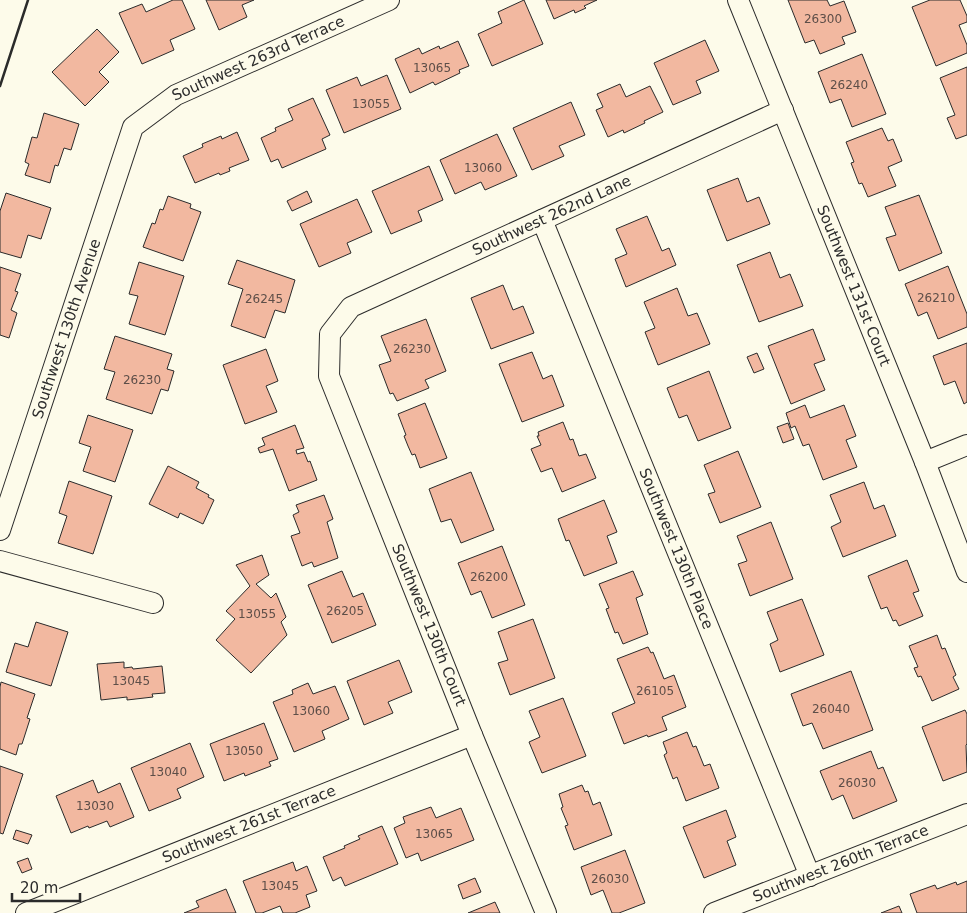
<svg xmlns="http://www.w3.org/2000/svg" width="967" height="913" font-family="'DejaVu Sans',sans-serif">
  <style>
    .building { fill: #f2b8a0; stroke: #2b2b2b }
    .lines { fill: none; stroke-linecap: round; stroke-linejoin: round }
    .street-casing { stroke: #2b2b2b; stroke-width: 22 }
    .street { stroke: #fdfbea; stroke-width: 20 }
    .wall { stroke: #2b2b2b; stroke-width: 2.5 }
    .labels { text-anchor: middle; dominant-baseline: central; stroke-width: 4; stroke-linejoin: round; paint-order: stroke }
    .number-label { font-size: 12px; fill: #5d4e48 }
    .street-label { font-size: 15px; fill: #2b2b2b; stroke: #fdfbea }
  </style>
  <rect width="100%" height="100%" fill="#fdfbea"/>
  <path class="building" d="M173,0H182L195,29L170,40L174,50L142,64L119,13L142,4L146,12Z
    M206,0H254L242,5L247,17L219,30Z
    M524,0L543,44L492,66L478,34L502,23L498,12Z
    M546,0H597L584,6L586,8L575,13L574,10L554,19Z
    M788,0H827L830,6L844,1L856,32L842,37L845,44L820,54L814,40L805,43Z
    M930,0H960L967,16V22L959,25L967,45V53L936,66L912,7Z
    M97,29L119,52L99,72L109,82L85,106L52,72Z
    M705,40L719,71L696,81L701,93L673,105L654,63Z
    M458,41L469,66L459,70L460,73L435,85L433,82L410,93L395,59L419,48L422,54L439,46L440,49Z
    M862,54L886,114L852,127L841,99L830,103L818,72Z
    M967,67V135L956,139L947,118L955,115L940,78Z
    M387,75L401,109L344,133L326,90L357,77L361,86Z
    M620,84L626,97L650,86L663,112L644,121L645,123L624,133L623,130L608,137L596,110L603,107L597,94Z
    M313,98L330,135L322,139L326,149L282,168L278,159L271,162L261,138L276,131L275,128L293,120L288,109Z
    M571,102L585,135L559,146L564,156L532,170L513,128Z
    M44,113L79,124L71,150L64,148L58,166L55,165L50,183L25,175L29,164L25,162L32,137L37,138Z
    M882,128L888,141L893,139L902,161L888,167L896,186L868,197L862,183L859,184L851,163L854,162L846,142Z
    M237,132L249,160L229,168L230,171L220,175L219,173L195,183L183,156L203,147L202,144L221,136L222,139Z
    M497,134L517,176L485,190L481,182L455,194L440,160Z
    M429,166L443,200L418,211L422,221L391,234L372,191Z
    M738,178L747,202L759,197L770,224L727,241L707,190Z
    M307,191L312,202L292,211L287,201Z
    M6,193L51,208L41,239L28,235L21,258L0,252V211Z
    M919,195L942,253L899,271L886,238L896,235L885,207Z
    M168,196L191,204L190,208L201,212L183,261L143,247L152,223L155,224L160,209L163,210Z
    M357,199L372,232L347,243L351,253L319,267L300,224Z
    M647,216L662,251L669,248L676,265L626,287L615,259L627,254L616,229Z
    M770,252L780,278L790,274L803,306L759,322L737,265Z
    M237,260L295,280L285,313L275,310L265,338L231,326L243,289L228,284Z
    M139,262L184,276L165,335L129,324L138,296L129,294Z
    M948,266L967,314V327L938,339L927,312L918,316L905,284Z
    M0,267L21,274L15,291L18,292L11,310L17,313L9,338L0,335Z
    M503,285L513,310L523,306L534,333L491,349L471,298Z
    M677,288L688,316L697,313L710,344L658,365L645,332L655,328L644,302Z
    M426,319L446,371L425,380L429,388L397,401L393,393L390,394L379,365L391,361L381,336Z
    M813,329L825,360L814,364L825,390L791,404L768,346Z
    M115,336L172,354L167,369L174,371L168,391L161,389L152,414L106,399L115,372L104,369Z
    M967,343V402L964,404L955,381L944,385L933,356Z
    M266,349L278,381L266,386L277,412L245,424L223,365Z
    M532,352L543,379L552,375L564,406L522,422L499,364Z
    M757,353L764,369L754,373L747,357Z
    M709,371L731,428L698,441L687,415L679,418L667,388Z
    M425,403L447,458L420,468L415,454L412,455L408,446L404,436L406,435L398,414Z
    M805,405L810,418L844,405L856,436L846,440L857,467L823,480L809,444L803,446L795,426L791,428L786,413Z
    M88,415L133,430L115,482L83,471L91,447L79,443Z
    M563,422L570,440L573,439L579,456L586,454L596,478L562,492L552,468L541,472L531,449L541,445L537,436H539L538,432Z
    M788,423L794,439L783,443L777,427Z
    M295,425L304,448L296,450L297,454L304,452L308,462L310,461L317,480L289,491L273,449L260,453L258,448L265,445L262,438Z
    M738,451L761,507L720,523L708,494L715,492L704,465Z
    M168,466L199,482L196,488L209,495L208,497L214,500L203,524L180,513L178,518L149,504Z
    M471,472L494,530L461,543L451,519L441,522L429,489Z
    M69,481L112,496L93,554L58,543L67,516L59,513Z
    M864,482L874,509L884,505L896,536L843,557L831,527L841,522L830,495Z
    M324,495L333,519L327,522L338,558L314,567L312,562L302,566L291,536L300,533L293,515L299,512L296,505Z
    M604,500L617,532L607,536L617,563L584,576L569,540L566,541L558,519Z
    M771,522L793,579L750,596L738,564L747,561L737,536Z
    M502,546L525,605L492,618L481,591L471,595L458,563Z
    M262,555L269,575L256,584L271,598L276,593L286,617L281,622L287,635L251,673L216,640L235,619L226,611L250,586L236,565Z
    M907,560L919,591L913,593L923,616L899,626L896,620L893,621L887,607L881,609L868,576Z
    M342,571L353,597L363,593L376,625L332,643L308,585Z
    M633,571L643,595L636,598L648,634L623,644L618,632L615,633L606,609L609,608L599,584Z
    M802,599L824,655L780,672L770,644L778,640L767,612Z
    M533,619L555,678L510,695L498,663L508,660L498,632Z
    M36,622L68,632L51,686L6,672L15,643L28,647Z
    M937,635L942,649L945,648L956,675L953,677L959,689L932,701L921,676L918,677L914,668L918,667L909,646Z
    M648,647L651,653L653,652L664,679L674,675L686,707L662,717L667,730L648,737L647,735L624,744L612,713L635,703L617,659Z
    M399,660L412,692L388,702L393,713L364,725L347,681Z
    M124,662V668L132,667L133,669L162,666L165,693L152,694L153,697L127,700V697L101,700L97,664Z
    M851,671L873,730L823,749L812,723L803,726L791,694Z
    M1,682L35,694L27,718L30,719L22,744H19L16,755L0,749V687Z
    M308,683L313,694L335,686L349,719L322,731L325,739L294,752L273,702L293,694L292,690Z
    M563,698L586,756L542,773L529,742L540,737L529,711Z
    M965,710L967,714V744L966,745L967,772L943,781L922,727Z
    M264,723L278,759L269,762L271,766L245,776L244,773L224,781L210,744Z
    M687,732L693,747L696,746L704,766L710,764L719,788L686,801L677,777L673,779L664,755L667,753L663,742Z
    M190,743L204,777L177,789L181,798L149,811L131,768Z
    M871,751L878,769L883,767L897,801L853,819L843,795L832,800L820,771Z
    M0,766L23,774L3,834L0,833Z
    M93,780L98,793L120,783L134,817L110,827L107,821L89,828L88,826L71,833L56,796Z
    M582,785L585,792L588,791L593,805L600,802L612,835L574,850L565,826L568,825L561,808L563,807L559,794Z
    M431,807L436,818L461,808L474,840L421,861L418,853L406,858L394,828L405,823L403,817Z
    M726,810L736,837L727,841L736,865L704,878L683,827Z
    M382,826L398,864L345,886L341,877L333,881L323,857L345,848L344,846L360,839L358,836Z
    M16,830L32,835L28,844L13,839Z
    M625,850L645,903L619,913H612L603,890L591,895L581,867Z
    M28,858L32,869L22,873L17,862Z
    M293,862L296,871L307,866L317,891L306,895L310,907L295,913H283L280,906L262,913H256L243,881Z
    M475,878L481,892L463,899L458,885Z
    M967,881V913H917L910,894L935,885L937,889L956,882L957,885Z
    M226,889L236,913H184L199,907L196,901Z
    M495,902L500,913H468Z
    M899,906L902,913H881Z"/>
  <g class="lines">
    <defs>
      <g id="street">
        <path id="s1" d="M738,0L925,462L967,572"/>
        <path id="s2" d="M542,220L810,876"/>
        <path d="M925,462L967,445"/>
        <path id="s3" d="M0,530L133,127L176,95L389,0"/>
        <path d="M0,561L153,603"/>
        <path id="s4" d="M26,913L472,735"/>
        <path id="s5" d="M546,913L472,735L329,376L330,334L351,307L783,110"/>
        <path id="s6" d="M714,913L967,814"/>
      </g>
    </defs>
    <use href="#street" class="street-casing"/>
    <use href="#street" class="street"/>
    <path class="wall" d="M0,86L28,0"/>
  </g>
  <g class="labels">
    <g class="number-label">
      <text x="823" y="19">26300</text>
      <text x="432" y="68">13065</text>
      <text x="849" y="85">26240</text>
      <text x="371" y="104">13055</text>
      <text x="483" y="168">13060</text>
      <text x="936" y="298">26210</text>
      <text x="264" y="299">26245</text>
      <text x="412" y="349">26230</text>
      <text x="142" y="380">26230</text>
      <text x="489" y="577">26200</text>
      <text x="345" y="611">26205</text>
      <text x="257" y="614">13055</text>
      <text x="131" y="681">13045</text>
      <text x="655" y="691">26105</text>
      <text x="831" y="709">26040</text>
      <text x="311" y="711">13060</text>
      <text x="244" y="751">13050</text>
      <text x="168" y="772">13040</text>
      <text x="857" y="783">26030</text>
      <text x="95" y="806">13030</text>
      <text x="434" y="834">13065</text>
      <text x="610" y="879">26030</text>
      <text x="280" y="886">13045</text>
    </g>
    <g class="street-label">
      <text stroke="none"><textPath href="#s3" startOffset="568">Southwest 263rd Terrace</textPath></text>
      <text stroke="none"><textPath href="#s5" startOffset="876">Southwest 262nd Lane</textPath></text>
      <text stroke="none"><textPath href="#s1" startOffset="308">Southwest 131st Court</textPath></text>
      <text stroke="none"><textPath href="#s3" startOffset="212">Southwest 130th Avenue</textPath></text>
      <text stroke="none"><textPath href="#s2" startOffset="355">Southwest 130th Place</textPath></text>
      <text transform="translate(429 625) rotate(68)">Southwest 130th Court</text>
      <text stroke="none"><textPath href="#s4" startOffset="240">Southwest 261st Terrace</textPath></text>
      <text stroke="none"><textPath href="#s6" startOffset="136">Southwest 260th Terrace</textPath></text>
    </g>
  </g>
  <path d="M12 893v8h68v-8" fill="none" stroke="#2b2b2b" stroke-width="2.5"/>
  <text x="20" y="893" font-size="15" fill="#2b2b2b" stroke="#fdfbea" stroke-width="4" paint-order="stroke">20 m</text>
</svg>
